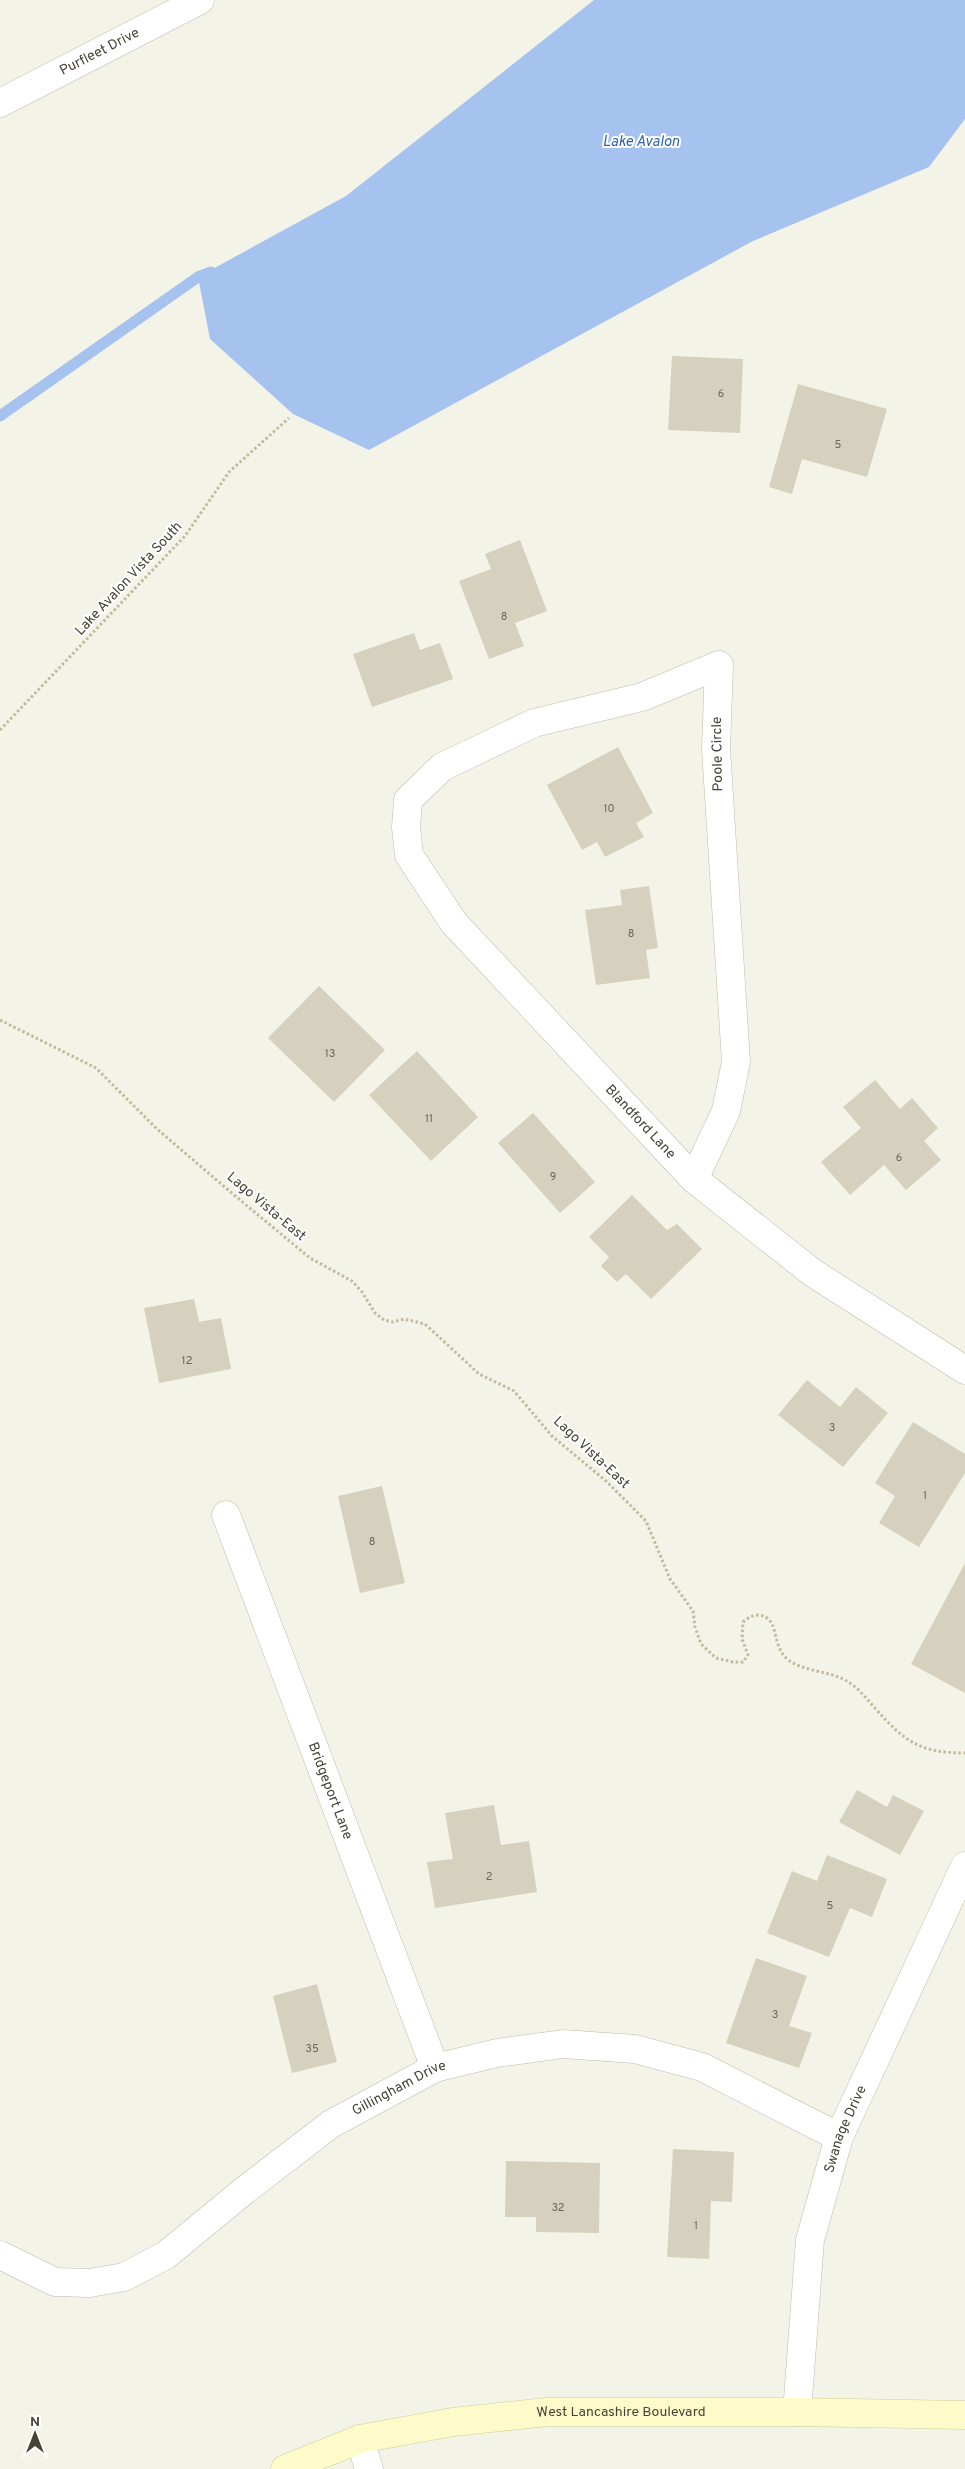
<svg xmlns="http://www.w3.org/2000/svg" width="965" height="2469" font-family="Overpass,sans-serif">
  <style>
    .water { fill: #a6c3ef }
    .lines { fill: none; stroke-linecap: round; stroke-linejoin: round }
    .stream { stroke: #a6c3ef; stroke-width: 11 }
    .building { fill: #d5d1be }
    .street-casing { stroke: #bfbcab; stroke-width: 29 }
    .secondary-casing { stroke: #d3ce99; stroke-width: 29 }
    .path { stroke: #c1bb9d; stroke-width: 3; stroke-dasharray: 2.5 2.5; stroke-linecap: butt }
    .street { stroke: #fff; stroke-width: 28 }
    .secondary { stroke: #fdfbc9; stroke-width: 28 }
    .labels { text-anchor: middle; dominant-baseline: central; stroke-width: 4; stroke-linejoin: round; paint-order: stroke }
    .number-label { font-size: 11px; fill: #6a6759 }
    .street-label { font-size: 14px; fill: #474437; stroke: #fff }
    .water-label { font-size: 15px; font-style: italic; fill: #3263b1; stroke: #fff }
  </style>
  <rect width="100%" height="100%" fill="#f4f3e8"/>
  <path class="water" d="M594,0H965V119L929,167L753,241L369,450L293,414L210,339L198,277L346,196Z"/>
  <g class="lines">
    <path class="stream" d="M0,416L198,277L211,272"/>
  </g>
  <path class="building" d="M672,356L743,359L740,433L668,430Z
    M798,384L887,409L867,477L802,459L792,494L769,487Z
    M520,540L547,611L515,623L524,646L489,659L459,581L491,569L485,554Z
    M414,633L420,650L440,643L453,679L372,707L353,654Z
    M618,747L653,813L636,823L644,837L605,857L597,842L582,850L547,785Z
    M649,886L658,948L646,950L650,978L596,985L585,910L622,905L620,890Z
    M319,986L385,1050L334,1102L268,1038Z
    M417,1051L478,1117L431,1161L369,1095Z
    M875,1080L900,1109L912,1098L938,1128L924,1141L941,1160L906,1190L884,1165L850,1195L821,1162L861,1128L843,1107Z
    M533,1113L595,1182L560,1213L498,1143Z
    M632,1195L667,1230L677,1224L702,1249L651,1299L626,1274L617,1282L601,1266L609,1257L589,1237Z
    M194,1299L199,1322L221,1318L231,1369L159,1383L144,1308Z
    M807,1380L840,1407L856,1387L888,1413L843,1467L778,1415Z
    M913,1422L965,1454V1473L919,1547L879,1523L895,1496L875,1483Z
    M382,1486L405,1583L360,1593L338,1496Z
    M965,1563V1693L911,1664Z
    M857,1790L887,1807L893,1795L924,1811L900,1855L839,1822Z
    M494,1805L501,1845L529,1841L537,1892L435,1908L427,1862L453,1859L445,1813Z
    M827,1855L887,1879L872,1917L850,1908L829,1957L767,1933L792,1871L817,1881Z
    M756,1958L807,1976L789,2026L812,2033L799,2068L726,2043Z
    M317,1984L337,2062L292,2073L273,1996Z
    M673,2149L734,2152L732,2202L711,2201L709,2259L667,2257Z
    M506,2161L600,2163L599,2233L536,2232V2217H505Z"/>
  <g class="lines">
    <defs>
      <g id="street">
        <path id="s1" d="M0,103L200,0"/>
        <path id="s2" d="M694,1179L726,1111L736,1062L716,749L719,665L642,697L534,723L442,767L408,800L406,827L409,855L454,923L694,1179L813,1273L965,1370"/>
        <path id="s3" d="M226,1515L435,2068"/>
        <path id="s4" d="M0,2255L55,2282L90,2283L124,2277L166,2255L245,2190L331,2124L435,2068L497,2053L563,2044L635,2049L702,2067L839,2137"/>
        <path id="s5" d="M797,2412L810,2240L839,2137L965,1866"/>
        <path d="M360,2439L369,2469"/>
      </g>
      <g id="secondary">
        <path id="s6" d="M285,2469L360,2439L453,2422L547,2412H797L965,2415"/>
      </g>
    </defs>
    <use href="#street" class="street-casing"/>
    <use href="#secondary" class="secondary-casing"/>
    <path class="path" d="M0,730L185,536L229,472L289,418
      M0,1020L96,1068L157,1129L234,1195L310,1258L352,1281L362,1292L375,1313L384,1320L393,1322L404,1319L425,1324L479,1374L514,1391L552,1436L606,1481L646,1521L670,1579L693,1611L695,1627L701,1644L716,1658L733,1662H743L748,1655L742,1639L743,1622C750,1616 758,1612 767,1618C778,1626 773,1645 786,1658C803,1673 832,1670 850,1683C859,1689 867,1699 874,1707C904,1741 919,1753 965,1753"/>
    <use href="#street" class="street"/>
    <use href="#secondary" class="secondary"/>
  </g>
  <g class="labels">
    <g class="number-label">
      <text x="721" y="394">6</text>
      <text x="838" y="445">5</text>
      <text x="504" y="617">8</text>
      <text x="609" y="809">10</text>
      <text x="631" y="934">8</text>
      <text x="330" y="1054">13</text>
      <text x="429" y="1119">11</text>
      <text x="899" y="1158">6</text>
      <text x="553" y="1177">9</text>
      <text x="187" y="1361">12</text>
      <text x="832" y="1428">3</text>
      <text x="925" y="1496">1</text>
      <text x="372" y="1542">8</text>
      <text x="489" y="1877">2</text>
      <text x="830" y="1906">5</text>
      <text x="775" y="2015">3</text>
      <text x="312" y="2049">35</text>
      <text x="558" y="2208">32</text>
      <text x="696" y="2226">1</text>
    </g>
    <g class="street-label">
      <text stroke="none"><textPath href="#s1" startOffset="112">Purfleet Drive</textPath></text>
      <text transform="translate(129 579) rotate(-47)">Lake Avalon Vista South</text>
      <text transform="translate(718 754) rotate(-91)">Poole Circle</text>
      <text stroke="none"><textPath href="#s2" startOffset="1276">Blandford Lane</textPath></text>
      <text transform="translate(266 1207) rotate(40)">Lago Vista-East</text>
      <text transform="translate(591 1453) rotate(43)">Lago Vista-East</text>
      <text stroke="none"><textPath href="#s3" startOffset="295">Bridgeport Lane</textPath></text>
      <text stroke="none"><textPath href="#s4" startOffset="466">Gillingham Drive</textPath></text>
      <text stroke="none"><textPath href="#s5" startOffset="289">Swanage Drive</textPath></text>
      <text stroke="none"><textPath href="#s6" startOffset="344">West Lancashire Boulevard</textPath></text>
    </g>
    <g class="water-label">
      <text x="641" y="142">Lake Avalon</text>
    </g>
  </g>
  <g transform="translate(35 2434)" stroke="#ffffff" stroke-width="4" paint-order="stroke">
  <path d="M0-4L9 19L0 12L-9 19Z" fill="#474437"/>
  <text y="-8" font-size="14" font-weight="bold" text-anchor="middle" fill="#474437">N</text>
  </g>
</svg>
